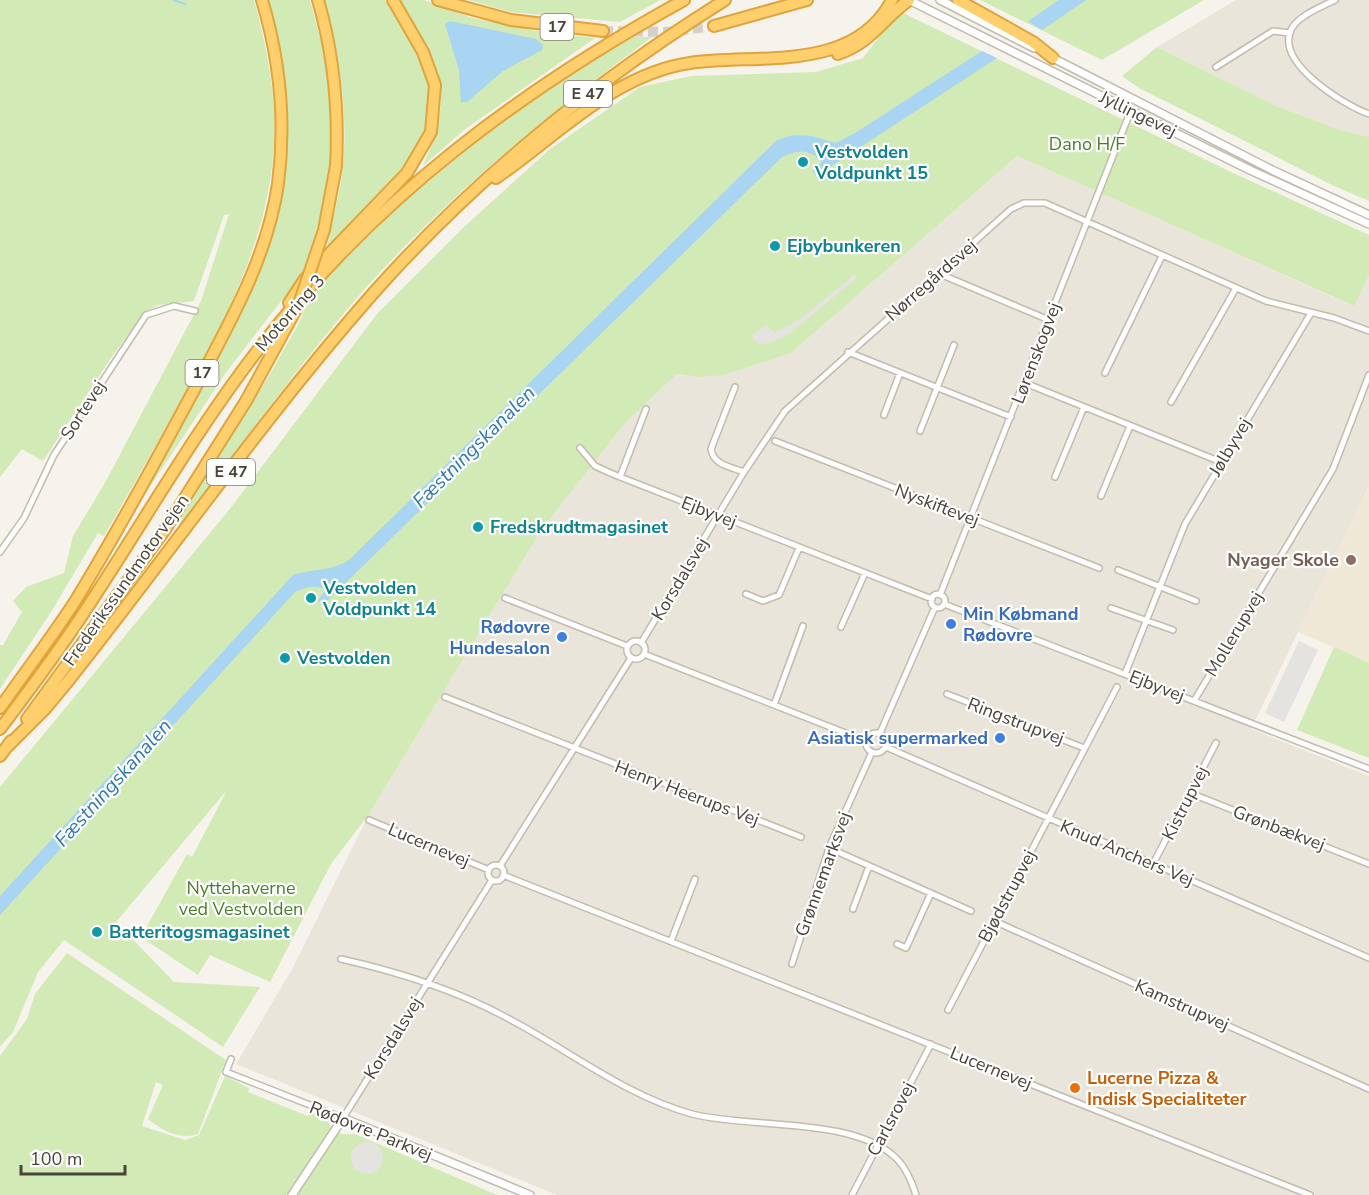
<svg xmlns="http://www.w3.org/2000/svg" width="1369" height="1195" font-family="'Nunito Sans',sans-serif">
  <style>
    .residential { fill: #eae5da }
    .education { fill: #efe8d6 }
    .green { fill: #d2eab5 }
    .parking { fill: #e5e3e0 }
    .water { fill: #a9d4f2 }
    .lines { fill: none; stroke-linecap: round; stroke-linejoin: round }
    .stream { stroke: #a9d4f2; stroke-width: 2 }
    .motorway-tunnel { stroke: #d4d0c8; stroke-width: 10; stroke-dasharray: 10 5; stroke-linecap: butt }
    .minor-casing { stroke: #c2bbae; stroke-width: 8 }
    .tertiary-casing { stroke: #c2bbae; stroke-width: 10 }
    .motorway-casing { stroke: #e0a43c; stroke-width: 14 }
    .minor { stroke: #fff; stroke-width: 5 }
    .tertiary { stroke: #fff; stroke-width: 7 }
    .motorway { stroke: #ffcf6e; stroke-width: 10 }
    .motorway-bridge-casing { stroke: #e0a43c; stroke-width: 14; stroke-linecap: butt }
    .motorway-bridge { stroke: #ffcf6e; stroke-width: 10 }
    .culture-dot { fill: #0f9aa8; stroke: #fff; stroke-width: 2 }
    .education-dot { fill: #8d6e63; stroke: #fff; stroke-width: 2 }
    .shop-dot { fill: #3f7fe0; stroke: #fff; stroke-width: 2 }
    .food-dot { fill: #e8710a; stroke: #fff; stroke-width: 2 }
    .labels { text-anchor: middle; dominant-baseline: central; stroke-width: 4.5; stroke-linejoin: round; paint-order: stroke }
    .shield { fill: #fff; stroke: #817c74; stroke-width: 1.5 }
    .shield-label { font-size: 16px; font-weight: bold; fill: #4b4439 }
    .street-label { font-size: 18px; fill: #4b4439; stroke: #fff }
    .park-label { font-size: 18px; fill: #4a7f2a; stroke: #fff }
    .culture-label { font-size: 18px; font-weight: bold; fill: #0d838f; stroke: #fff; text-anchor: start }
    .education-label { font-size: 18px; font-weight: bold; fill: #785e54; stroke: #fff; text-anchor: end }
    .shop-label { font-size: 18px; font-weight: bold; fill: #366cbe; stroke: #fff; text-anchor: end }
    .food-label { font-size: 18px; font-weight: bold; fill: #c56008; stroke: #fff; text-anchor: start }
    .water-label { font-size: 20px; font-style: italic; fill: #2e7ab2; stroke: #fff }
  </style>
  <rect width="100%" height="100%" fill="#f6f3ec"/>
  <path class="residential" d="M1236,0H1369V137L1340,130L1274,105L1157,47Z
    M1017,156L1353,306L1369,275V486L1251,729L1369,776V1195H557L236,1064L291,971L369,814L542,529L625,423L677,374L700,377L791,353Z"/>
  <path class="education" d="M1369,487V663L1298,632Z"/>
  <path class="green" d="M0,0H254C264,36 272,74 274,112C279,215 233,306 185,394C158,442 131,489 104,536L98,533L51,612L0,689V645H3L22,612L13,601L26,587L64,573L73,536L106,481L201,301L229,214L224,215L194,301L158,305L146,311L111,358L43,461L22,449L0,477Z
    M267,0H310L325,56L332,97L333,134L331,165L316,233L302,274L227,371L145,494C231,330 329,194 267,0Z
    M324,0H385C401,27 420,55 429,85C447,147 365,210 327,248C332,221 340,193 343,166C348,111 340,52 324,0Z
    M399,0H424L472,18L537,31L595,38L464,130L423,166C434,140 445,113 439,84C436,66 408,20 399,0Z
    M468,0H660L620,22L510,12Z
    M980,0H1204L1102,60Z
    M899,11L1231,172L1369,235V275L1354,306L1017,156L791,353L723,375L700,377L677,374L625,423L542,529L369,814L331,864L270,982L210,955L198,975L141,937L187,854L192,857L227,790L116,922L174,982L260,987L223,1047L64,940L38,972L13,1032L0,1047V787L229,510L377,314L465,226L550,149L640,87L691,76L816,72L863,58Z
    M633,37H652C546,116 443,199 356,299C294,371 238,449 181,525L177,523L270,374L298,325L312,292L399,206L478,140L565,78Z
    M1157,47L1274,105L1340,130L1369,137V201L1332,185L1139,88L1122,76Z
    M1334,647L1369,663V758L1297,730Z
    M67,953L226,1060L198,1134C180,1140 163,1131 148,1119L163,1085L156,1082L142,1126L185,1140L199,1135L225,1076L249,1088L248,1092L308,1116L310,1112L327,1120C330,1132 343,1136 355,1134L497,1195H0V1056L27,1019L35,994Z"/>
  <path class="parking" d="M854,275L857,278L790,333L770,343L759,344L754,340L752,335L766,325L775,333L803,317Z
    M1299,641L1318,650L1284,722L1265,713Z
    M351 1158a16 16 0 1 1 32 0a16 16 0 1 1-32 0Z"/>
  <path class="water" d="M1059,0H1086L1042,30L1028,21Z
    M450,21L536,39L543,45L542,50L503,71L467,102H461L459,70L445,24Z
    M982,51L997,58L816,176L812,171L822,162C809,149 799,149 782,157L322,606L318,600L326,590C315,584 306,587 295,592L0,915V896L293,575C312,569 332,571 349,560L777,140L793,135L812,136L836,143L855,133Z"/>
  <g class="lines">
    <path class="stream" d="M173,0L186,4"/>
    <path class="motorway-tunnel" d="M603,31L668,32L714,26"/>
    <defs>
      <path id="minor" d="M1335,0C1321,7 1300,15 1292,28C1273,62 1344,105 1369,114
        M1216,67L1273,31L1290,33
        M941,272L947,277L1049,320
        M848,352L1011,417
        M1105,373L1162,256
        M1025,383L1221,462
        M735,387L711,449C713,465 731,467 744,472
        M1171,402L1236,288
        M884,415L900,373
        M920,431L954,345
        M775,441L1099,568
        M580,448L595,466L615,475L932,599
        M620,477L646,409
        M1055,477L1084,407
        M1101,496L1130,426
        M0,552L24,518L54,455L146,315L174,306L195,311
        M1118,570L1196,601
        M746,594L763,601L779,595L799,548
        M931 601a7 7 0 1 1 14 0a7 7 0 1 1-14 0Z
        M940,595L1131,110
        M505,598L627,646
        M944,604L1369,769
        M1111,608L1173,630
        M841,627L865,573
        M627 650a9 9 0 1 1 18 0a9 9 0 1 1-18 0Z
        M641,643L744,472L785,411L1011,209L1024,203H1045L1266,301L1334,318L1369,331
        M644,654L866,741
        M1125,674L1185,524L1311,313
        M947,694L1084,748
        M445,697L801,837
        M1194,701L1333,469L1369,375
        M774,705L803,626
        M866 743a10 10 0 1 1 20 0a10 10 0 1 1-20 0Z
        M880,733L935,607
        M886,747L1369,958
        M1190,793L1369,864
        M369,820L489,870
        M829,848L971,911
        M1153,864L1216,743
        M488 873a8 8 0 1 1 16 0a8 8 0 1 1-16 0Z
        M500,866L631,658
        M503,875L1310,1195
        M853,909L869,866
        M994,921L1369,1089
        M671,941L695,879
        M897,944L906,948L931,893
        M341,959C399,972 459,991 511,1020C570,1051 626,1096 692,1114C749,1129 854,1116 897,1159C907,1169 912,1182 916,1195
        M792,964L829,848L872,752
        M948,1010L1117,687
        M231,1059L226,1072L343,1118L492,880
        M852,1195L931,1044"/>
      <path id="tertiary" d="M909,0L1250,170L1369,224
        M940,0L1034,48
        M1051,57L1272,170L1369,215
        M292,1195L343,1118L530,1195"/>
      <path id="motorway" d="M318,0C334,55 339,110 336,166
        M438,0L511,20L603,31
        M958,0L1033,42L1053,58
        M714,26L807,0
        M838,54C874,41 881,20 909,0
        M496,178C557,136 614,74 690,63C758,53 853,74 892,0
        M289,303L305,279L407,173L431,132L435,85L423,52L393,0
        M0,708C25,672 52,637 76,600C118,531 156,461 194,390C229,324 267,259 278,184C286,122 280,60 262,0
        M27,719L164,531L246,401
        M0,729C28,692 55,656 81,617C141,527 194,432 261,346C375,198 522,89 684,0
        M7,747L45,709L69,680C172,550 267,413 377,289C478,176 597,80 725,0
        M0,756L11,741"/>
    </defs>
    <use href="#minor" class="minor-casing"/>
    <use href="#tertiary" class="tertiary-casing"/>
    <use href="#motorway" class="motorway-casing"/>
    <use href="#minor" class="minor"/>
    <use href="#tertiary" class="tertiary"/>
    <use href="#motorway" class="motorway"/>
    <defs>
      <path id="motorway-bridge" d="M246,401L299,304L324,230L336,166"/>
    </defs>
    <use href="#motorway-bridge" class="motorway-bridge-casing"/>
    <use href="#motorway-bridge" class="motorway-bridge"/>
  </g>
  <g class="culture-dot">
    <circle cx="803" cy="162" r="6"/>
    <circle cx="775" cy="246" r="6"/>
    <circle cx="478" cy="527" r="6"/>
    <circle cx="311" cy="598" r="6"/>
    <circle cx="285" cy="658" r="6"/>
    <circle cx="97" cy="932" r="6"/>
  </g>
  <circle class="education-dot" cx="1351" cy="560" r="6"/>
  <g class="shop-dot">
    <circle cx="951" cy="624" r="6"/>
    <circle cx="562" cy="637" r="6"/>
    <circle cx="1000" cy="738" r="6"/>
  </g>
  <circle class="food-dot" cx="1075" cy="1088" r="6"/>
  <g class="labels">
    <g class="shield">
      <rect x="540.5" y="14" width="33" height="26" rx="4.5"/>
      <rect x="564" y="81" width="48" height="26" rx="4.5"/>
      <rect x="185.5" y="360" width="33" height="26" rx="4.5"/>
      <rect x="207" y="459" width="48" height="26" rx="4.5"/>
    </g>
    <g class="shield-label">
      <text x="557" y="27">17</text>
      <text x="588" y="94">E 47</text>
      <text x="202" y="373">17</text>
      <text x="231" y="472">E 47</text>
    </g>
    <g class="street-label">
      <text transform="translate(1138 114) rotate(26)">Jyllingevej</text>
      <text transform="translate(931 280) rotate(-41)">Nørregårdsvej</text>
      <text transform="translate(290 313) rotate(-49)">Motorring 3</text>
      <text transform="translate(1036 353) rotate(-69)">Lørenskogvej</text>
      <text transform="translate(83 410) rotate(-57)">Sortevej</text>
      <text transform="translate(1230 447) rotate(-59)">Jølbyvej</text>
      <text transform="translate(937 505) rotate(21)">Nyskiftevej</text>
      <text transform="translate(709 512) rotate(21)">Ejbyvej</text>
      <text transform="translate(680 579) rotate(-59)">Korsdalsvej</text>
      <text transform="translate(126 580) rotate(-55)">Frederikssundmotorvejen</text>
      <text transform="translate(1234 634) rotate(-59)">Mollerupvej</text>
      <text transform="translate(1157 686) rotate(21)">Ejbyvej</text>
      <text transform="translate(1016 721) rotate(21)">Ringstrupvej</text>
      <text transform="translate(687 793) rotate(21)">Henry Heerups Vej</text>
      <text transform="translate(1185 803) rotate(-63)">Kistrupvej</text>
      <text transform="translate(1279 828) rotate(21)">Grønbækvej</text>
      <text transform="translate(429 845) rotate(23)">Lucernevej</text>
      <text transform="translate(1127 853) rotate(23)">Knud Anchers Vej</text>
      <text transform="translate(823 874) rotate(-70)">Grønnemarksvej</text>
      <text transform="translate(1007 896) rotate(-62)">Bjødstrupvej</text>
      <text transform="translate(1182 1005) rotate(24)">Kamstrupvej</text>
      <text transform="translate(393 1038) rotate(-58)">Korsdalsvej</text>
      <text transform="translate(991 1068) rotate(22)">Lucernevej</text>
      <text transform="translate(891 1119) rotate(-62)">Carlsrovej</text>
      <text transform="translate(371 1131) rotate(22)">Rødovre Parkvej</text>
    </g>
    <g class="park-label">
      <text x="1087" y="144">Dano H/F</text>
      <text x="241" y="888">Nyttehaverne<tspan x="241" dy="21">ved Vestvolden</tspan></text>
    </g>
    <g class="culture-label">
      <text x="815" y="152">Vestvolden<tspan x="815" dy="21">Voldpunkt 15</tspan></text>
      <text x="787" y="246">Ejbybunkeren</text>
      <text x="490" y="527">Fredskrudtmagasinet</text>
      <text x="323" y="588">Vestvolden<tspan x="323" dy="21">Voldpunkt 14</tspan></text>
      <text x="297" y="658">Vestvolden</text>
      <text x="109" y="932">Batteritogsmagasinet</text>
    </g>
    <g class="education-label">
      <text x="1339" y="560">Nyager Skole</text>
    </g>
    <g class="shop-label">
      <text x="963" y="614" text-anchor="start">Min Købmand<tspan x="963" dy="21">Rødovre</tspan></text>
      <text x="550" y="627">Rødovre<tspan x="550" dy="21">Hundesalon</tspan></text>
      <text x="988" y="738">Asiatisk supermarked</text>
    </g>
    <g class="food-label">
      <text x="1087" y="1078">Lucerne Pizza &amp;<tspan x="1087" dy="21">Indisk Specialiteter</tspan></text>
    </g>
    <g class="water-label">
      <text transform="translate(474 447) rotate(-45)">Fæstningskanalen</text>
      <text transform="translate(113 783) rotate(-48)">Fæstningskanalen</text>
    </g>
  </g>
  <path d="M21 1165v9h104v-9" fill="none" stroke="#4b4439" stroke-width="3"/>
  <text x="30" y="1165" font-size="18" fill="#4b4439" stroke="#ffffff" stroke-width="4.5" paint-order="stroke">100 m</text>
</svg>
